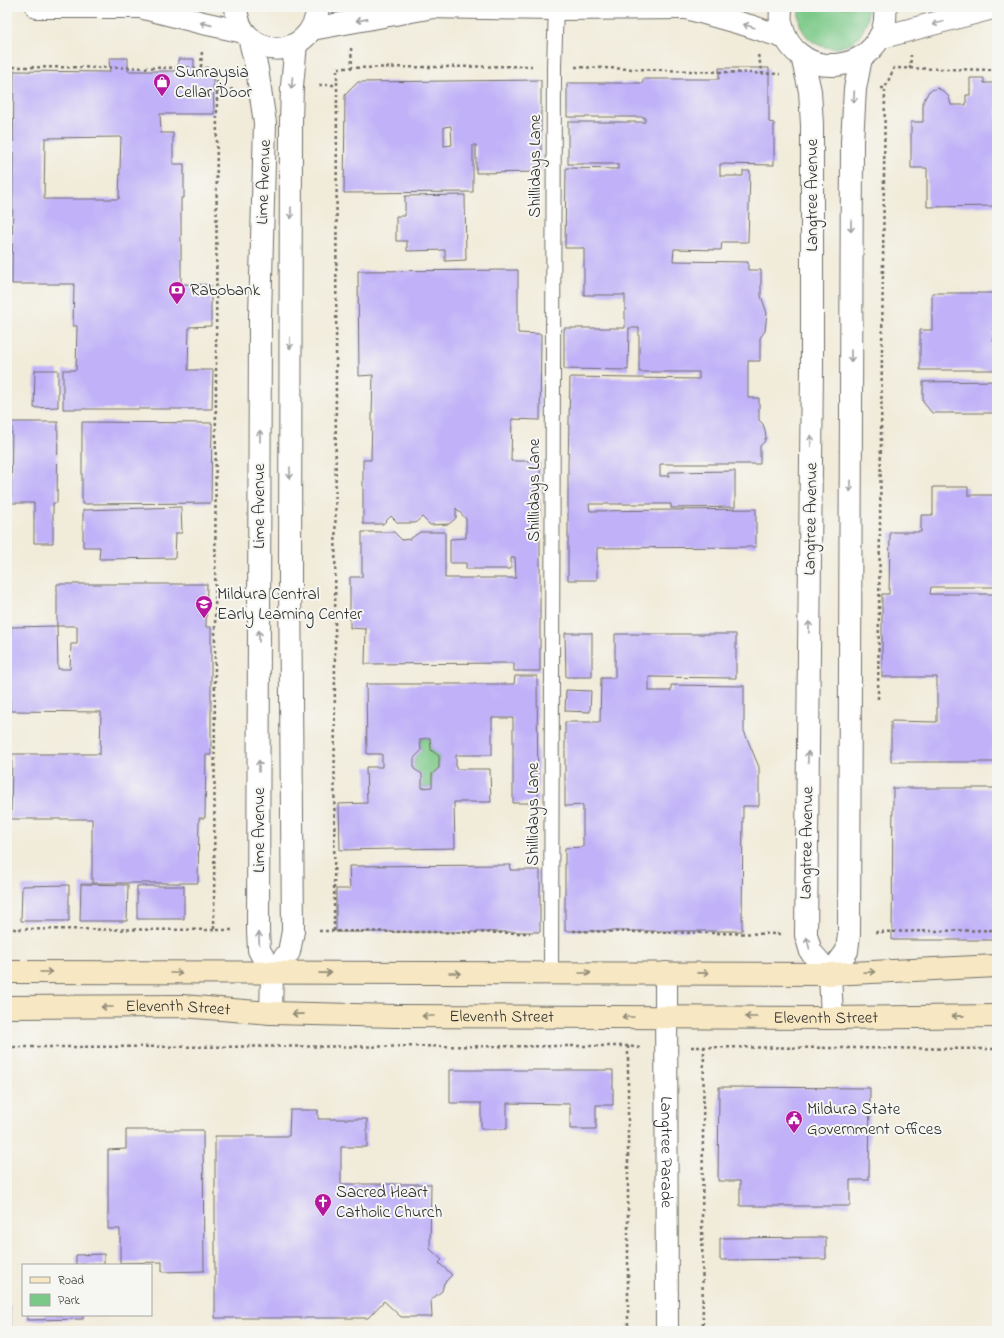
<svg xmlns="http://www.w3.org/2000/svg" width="1004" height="1338" font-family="'Indie Flower',sans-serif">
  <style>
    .green { fill: #7bc988; stroke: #537a5a }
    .building { fill: #c0b1f8; fill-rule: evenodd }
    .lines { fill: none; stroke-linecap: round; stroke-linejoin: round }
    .lane-casing { stroke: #706e68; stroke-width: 16 }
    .street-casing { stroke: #706e68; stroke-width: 24 }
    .secondary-casing { stroke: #706e68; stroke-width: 24 }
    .path { stroke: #706e68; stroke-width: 2.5; stroke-dasharray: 3 3; stroke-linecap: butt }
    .lane { stroke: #fff; stroke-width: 14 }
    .street { stroke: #fff; stroke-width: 22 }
    .secondary { stroke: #f7e8c3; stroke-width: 22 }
    .oneway { stroke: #a0a0a0 }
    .oneway2 { stroke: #918a77 }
    .labels { text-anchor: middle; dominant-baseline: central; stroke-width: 4; stroke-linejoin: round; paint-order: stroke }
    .poi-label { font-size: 17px; fill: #2b2b2b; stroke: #f6f6f2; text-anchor: start }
    .street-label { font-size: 17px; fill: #2b2b2b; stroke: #f6f6f2 }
  </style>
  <rect width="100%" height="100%" fill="#f6f6f2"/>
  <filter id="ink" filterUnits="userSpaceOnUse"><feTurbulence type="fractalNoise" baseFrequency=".025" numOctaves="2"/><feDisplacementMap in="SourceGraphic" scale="8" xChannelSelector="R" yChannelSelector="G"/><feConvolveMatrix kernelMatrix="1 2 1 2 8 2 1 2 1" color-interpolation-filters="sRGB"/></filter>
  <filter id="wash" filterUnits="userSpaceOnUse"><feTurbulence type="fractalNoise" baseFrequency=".012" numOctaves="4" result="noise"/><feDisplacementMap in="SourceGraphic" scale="16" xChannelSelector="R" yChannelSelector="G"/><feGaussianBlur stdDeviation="0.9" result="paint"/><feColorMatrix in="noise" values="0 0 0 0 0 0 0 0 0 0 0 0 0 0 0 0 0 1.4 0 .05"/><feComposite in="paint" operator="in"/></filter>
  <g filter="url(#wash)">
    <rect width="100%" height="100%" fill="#f1ebd9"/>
    <path class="green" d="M799,7H867C868,15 868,21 864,28C853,55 814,54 802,29C798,22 799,14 799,7Z
      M430,738L431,750L439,756V768L432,774V787L422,788V774L414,769V758L421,751L420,739Z"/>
    <g id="blocks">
      <path class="building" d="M109,58H128V71H178V59H194V70L208,72L213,78L214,114H160L161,133H173V164H184V198H181V284L211,285V326L189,327L188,370H213L212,409H63V370H76L77,326H73L74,284H12L14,71L110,72ZM121,137L119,199H44L45,138Z
        M719,68H769V122L774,123V165L720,164V176H743V171H750L748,242H722L721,250L674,249L673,261L748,262V270H761V296L767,313L765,331L760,338V361H748V398H759V420L763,424L765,430L766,437L764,442L760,446V464H660V476H669V472L735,471V507L671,508V504H589L590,511L756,509V547L597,548V580H568V465L570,377L699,379V372H639V328H629L628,370L564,369V328H625V295H584V248H565L566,168L618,169V164H568V122H645V117H567V83H643V79H719Z
        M970,78H984V83H997V206L927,207V168H911V122H923V102L929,91L937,88L943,91L949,97L951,105H966V95H970Z
        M541,80V172L476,173V145H473V192L344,193L345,95L358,82ZM451,126L452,145L444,146V127Z
        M465,195L466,260L445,261V250L407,251V241H396V216H405V196Z
        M518,270V333L541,334L540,420L512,419L511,461H540V671H514V663L365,664L366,629L350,628V577H362V532H394L402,540L410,539L420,532H445V578H516L515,557L511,558V569H466V563H450V539L466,538V519L456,508V518L449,524L430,525L422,517L415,523H398L391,516L383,524H363V460H371L373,375L359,376L358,271Z
        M932,293H997V333H993V341H997V370H920V330H932Z
        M35,370H58V407L34,408Z
        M997,381V413H932L923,402V382Z
        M12,422H58L57,503H53V543H34V503H11Z
        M82,422L212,423L211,503L82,504Z
        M933,487H968V495H997V587H931L930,594H997V762H891V721L937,722V677H882V594H889L890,532H921V515H933Z
        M181,507L182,533H176L175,558L99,559L100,547H83V510Z
        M57,584H207L206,627H211V755H206L205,818H199L198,883H92V819H11L12,754H100L101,712L10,711L11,627L57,626L58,669H70L71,644H77V626H57Z
        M565,633H592V677H566Z
        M615,634H736V678L649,677V691H671V685L744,686V731L759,767V806H743L742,931H565V848L583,847V805L565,806V722H600L601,678H615Z
        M515,676H537L538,803H513V718H492V755H456V769H490L491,802H454L455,848L340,850L339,804L367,803L366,767H382V754H367L366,684H514ZM430,738L431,750L439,756V768L432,774V787L422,788V774L414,769V758L421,751L420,739Z
        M566,690L591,691L590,712L565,711Z
        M893,788H997V940H892Z
        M511,865L510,870H540V932H336V889H350L349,866Z
        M81,884L128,885L127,921H80Z
        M69,885V921H21L22,886Z
        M137,886H184V919H137Z
        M450,1070H613V1105H596V1129H570V1104L507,1103V1129H481V1103H450Z
        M719,1087L870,1088L869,1180H850V1206H740V1181H718Z
        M290,1110H318V1119H367V1147H341V1184H431L430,1249L442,1260L439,1263L452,1275L444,1283L442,1291L431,1300L432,1317H401L384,1301L368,1318H215V1136H289Z
        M126,1130H203L204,1271L162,1272V1262L120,1263V1229H108V1150L126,1149Z
        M826,1237V1259L720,1260V1238Z
        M104,1254V1265H76V1255Z
        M7,1305H10V1331H7Z
        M27,1315H83V1319L27,1320Z"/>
    </g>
  </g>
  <g filter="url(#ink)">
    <use href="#blocks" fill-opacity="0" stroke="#706e68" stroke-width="1"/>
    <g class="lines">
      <defs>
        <path id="lane" d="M551,973L554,66L556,7"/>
        <g id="street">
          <path d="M37,7H147"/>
          <path d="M236,7C239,61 312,64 318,7"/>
          <path d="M425,7L556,9L686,8L696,7"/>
          <path d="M781,7C781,12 780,18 781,22C793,89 892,73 885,7"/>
          <path d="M144,8L203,23L244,32"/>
          <path d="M686,8L750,26L786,38"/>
          <path d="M312,29L428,8"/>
          <path d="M249,37L257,69L265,123L260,317L258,931L259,950L272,973L271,1013"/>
          <path d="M879,38L989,9"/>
          <path d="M802,56L810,91L812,125V368L806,935L811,952L830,974"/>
          <path d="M272,973L289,952L293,931L290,580L291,122L292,86L296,44"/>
          <path id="s1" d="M666,973L667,1331"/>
          <path d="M832,1018L830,974L847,951L849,934L852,142L855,89L861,58"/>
        </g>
        <g id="secondary">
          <path d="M7,972L830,974L997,966"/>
          <path id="s2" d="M7,1007L182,1006L271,1013L396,1016L832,1018L997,1016"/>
        </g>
      </defs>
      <use href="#lane" class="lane-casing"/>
      <use href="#street" class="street-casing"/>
      <use href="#secondary" class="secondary-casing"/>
      <path class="path" d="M351,48L352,67
        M758,55L763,74
        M7,67L217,68V91L234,89
        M201,67L202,50
        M575,67L780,74
        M910,69L911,55
        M319,85H337V68L532,66
        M881,88H885L894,68L997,70
        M878,699L885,88
        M7,929L232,930
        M214,929L217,91
        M319,931L530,933
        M334,931L337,85
        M573,931L780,934
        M875,932L997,930
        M628,1046V1331
        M7,1047L628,1046L640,1048
        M691,1047L997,1049
        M703,1331L702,1220L704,1047"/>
      <use href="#lane" class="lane"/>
      <use href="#street" class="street"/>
      <use href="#secondary" class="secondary"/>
    </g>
    <defs><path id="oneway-shaft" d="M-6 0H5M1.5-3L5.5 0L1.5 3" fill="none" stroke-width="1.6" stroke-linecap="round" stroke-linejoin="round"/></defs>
    <g class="oneway">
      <use href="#oneway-shaft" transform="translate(362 20) rotate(169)"/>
      <use href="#oneway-shaft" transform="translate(938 23) rotate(165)"/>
      <use href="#oneway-shaft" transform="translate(206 24) rotate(-167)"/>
      <use href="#oneway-shaft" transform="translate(749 26) rotate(-163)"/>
      <use href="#oneway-shaft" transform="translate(292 83) rotate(94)"/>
      <use href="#oneway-shaft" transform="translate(854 97) rotate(93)"/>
      <use href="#oneway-shaft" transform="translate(291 213) rotate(90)"/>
      <use href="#oneway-shaft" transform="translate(851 226) rotate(90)"/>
      <use href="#oneway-shaft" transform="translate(290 343) rotate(90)"/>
      <use href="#oneway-shaft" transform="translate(851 356) rotate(90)"/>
      <use href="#oneway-shaft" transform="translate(260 436) rotate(-90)"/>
      <use href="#oneway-shaft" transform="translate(811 441) rotate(-89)"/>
      <use href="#oneway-shaft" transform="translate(290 473) rotate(90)"/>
      <use href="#oneway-shaft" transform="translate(850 486) rotate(90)"/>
      <use href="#oneway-shaft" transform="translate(809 627) rotate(-89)"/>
      <use href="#oneway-shaft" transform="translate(259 636) rotate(-90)"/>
      <use href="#oneway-shaft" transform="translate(808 757) rotate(-89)"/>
      <use href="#oneway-shaft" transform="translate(259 766) rotate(-90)"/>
      <use href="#oneway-shaft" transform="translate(259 938) rotate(-93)"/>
      <use href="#oneway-shaft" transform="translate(808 943) rotate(-104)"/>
    </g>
    <g class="oneway2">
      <use href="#oneway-shaft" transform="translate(46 972)"/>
      <use href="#oneway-shaft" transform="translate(869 972) rotate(-2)"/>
      <use href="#oneway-shaft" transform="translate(176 973)"/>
      <use href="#oneway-shaft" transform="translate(325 973) rotate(-1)"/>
      <use href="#oneway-shaft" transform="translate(455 973)"/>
      <use href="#oneway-shaft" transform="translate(585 973)"/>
      <use href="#oneway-shaft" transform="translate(703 973) rotate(1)"/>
      <use href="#oneway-shaft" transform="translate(107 1007) rotate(180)"/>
      <use href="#oneway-shaft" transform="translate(298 1014) rotate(-179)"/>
      <use href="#oneway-shaft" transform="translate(428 1016) rotate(-180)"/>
      <use href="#oneway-shaft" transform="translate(958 1016) rotate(179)"/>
      <use href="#oneway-shaft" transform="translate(628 1017) rotate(-180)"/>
      <use href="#oneway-shaft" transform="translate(751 1017) rotate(-180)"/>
    </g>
  </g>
  <defs>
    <symbol id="shop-pin" viewBox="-11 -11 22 30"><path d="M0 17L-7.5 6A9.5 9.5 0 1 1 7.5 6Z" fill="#b5179e" stroke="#f6f6f2"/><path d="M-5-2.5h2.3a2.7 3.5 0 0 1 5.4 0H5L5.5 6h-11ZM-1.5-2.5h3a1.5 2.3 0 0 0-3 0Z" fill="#fff"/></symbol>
    <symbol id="bank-pin" viewBox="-11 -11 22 30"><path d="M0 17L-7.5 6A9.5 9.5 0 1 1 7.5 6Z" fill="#b5179e" stroke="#f6f6f2"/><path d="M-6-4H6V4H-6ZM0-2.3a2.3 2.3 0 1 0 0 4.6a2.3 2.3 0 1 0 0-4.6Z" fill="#fff"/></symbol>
    <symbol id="school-pin" viewBox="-11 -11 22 30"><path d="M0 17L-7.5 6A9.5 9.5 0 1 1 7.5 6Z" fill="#b5179e" stroke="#f6f6f2"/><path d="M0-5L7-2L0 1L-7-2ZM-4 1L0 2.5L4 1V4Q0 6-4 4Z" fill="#fff"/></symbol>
    <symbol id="civic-pin" viewBox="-11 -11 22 30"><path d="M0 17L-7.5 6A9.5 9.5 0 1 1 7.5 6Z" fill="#b5179e" stroke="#f6f6f2"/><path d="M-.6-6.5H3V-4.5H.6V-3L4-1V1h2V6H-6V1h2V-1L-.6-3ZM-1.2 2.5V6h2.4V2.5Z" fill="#fff"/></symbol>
    <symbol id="church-pin" viewBox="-11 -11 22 30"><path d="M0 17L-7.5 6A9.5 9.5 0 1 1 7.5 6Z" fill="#b5179e" stroke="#f6f6f2"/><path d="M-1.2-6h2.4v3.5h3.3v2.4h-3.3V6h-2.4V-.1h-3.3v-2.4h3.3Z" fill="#fff"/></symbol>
  </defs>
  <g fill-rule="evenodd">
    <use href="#shop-pin" x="152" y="72" width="20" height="27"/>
    <use href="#bank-pin" x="167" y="280" width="20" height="27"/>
    <use href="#school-pin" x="194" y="594" width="20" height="27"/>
    <use href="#civic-pin" x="784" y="1109" width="20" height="27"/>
    <use href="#church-pin" x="313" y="1192" width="20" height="27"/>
  </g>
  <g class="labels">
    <g class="poi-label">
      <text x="175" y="72">Sunraysia<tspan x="175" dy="20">Cellar Door</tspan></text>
      <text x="190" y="290">Rabobank</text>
      <text x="217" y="594">Mildura Central<tspan x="217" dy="20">Early Learning Center</tspan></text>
      <text x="807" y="1109">Mildura State<tspan x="807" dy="20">Government Offices</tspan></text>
      <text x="336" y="1192">Sacred Heart<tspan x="336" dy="20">Catholic Church</tspan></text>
    </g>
    <g class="street-label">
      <text transform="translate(535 166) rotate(-90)">Shillidays Lane</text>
      <text transform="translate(264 182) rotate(-88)">Lime Avenue</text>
      <text transform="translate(812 195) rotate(-90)">Langtree Avenue</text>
      <text transform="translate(534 490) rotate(-90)">Shillidays Lane</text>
      <text transform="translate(259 506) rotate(-90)">Lime Avenue</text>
      <text transform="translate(811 519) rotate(-89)">Langtree Avenue</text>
      <text transform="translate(533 814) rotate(-90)">Shillidays Lane</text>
      <text transform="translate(259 830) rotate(-90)">Lime Avenue</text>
      <text transform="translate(807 843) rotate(-89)">Langtree Avenue</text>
      <text stroke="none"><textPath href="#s2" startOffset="171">Eleventh Street</textPath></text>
      <text stroke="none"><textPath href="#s2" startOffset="495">Eleventh Street</textPath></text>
      <text stroke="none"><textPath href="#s2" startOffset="819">Eleventh Street</textPath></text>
      <text stroke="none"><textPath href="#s1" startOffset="179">Langtree Parade</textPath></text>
    </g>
  </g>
  <rect width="1004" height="1338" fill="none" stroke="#f6f6f2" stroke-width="24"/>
  <rect x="22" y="1264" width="130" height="52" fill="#f6f6f2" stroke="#a5a5a2"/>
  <rect x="30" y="1277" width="20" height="6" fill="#f7e8c3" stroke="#a5a5a2"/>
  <text x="58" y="1284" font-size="12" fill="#2b2b2b">Road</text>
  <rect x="30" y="1294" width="20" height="12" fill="#7bc988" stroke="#a5a5a2"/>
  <text x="58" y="1304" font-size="12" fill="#2b2b2b">Park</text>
</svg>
